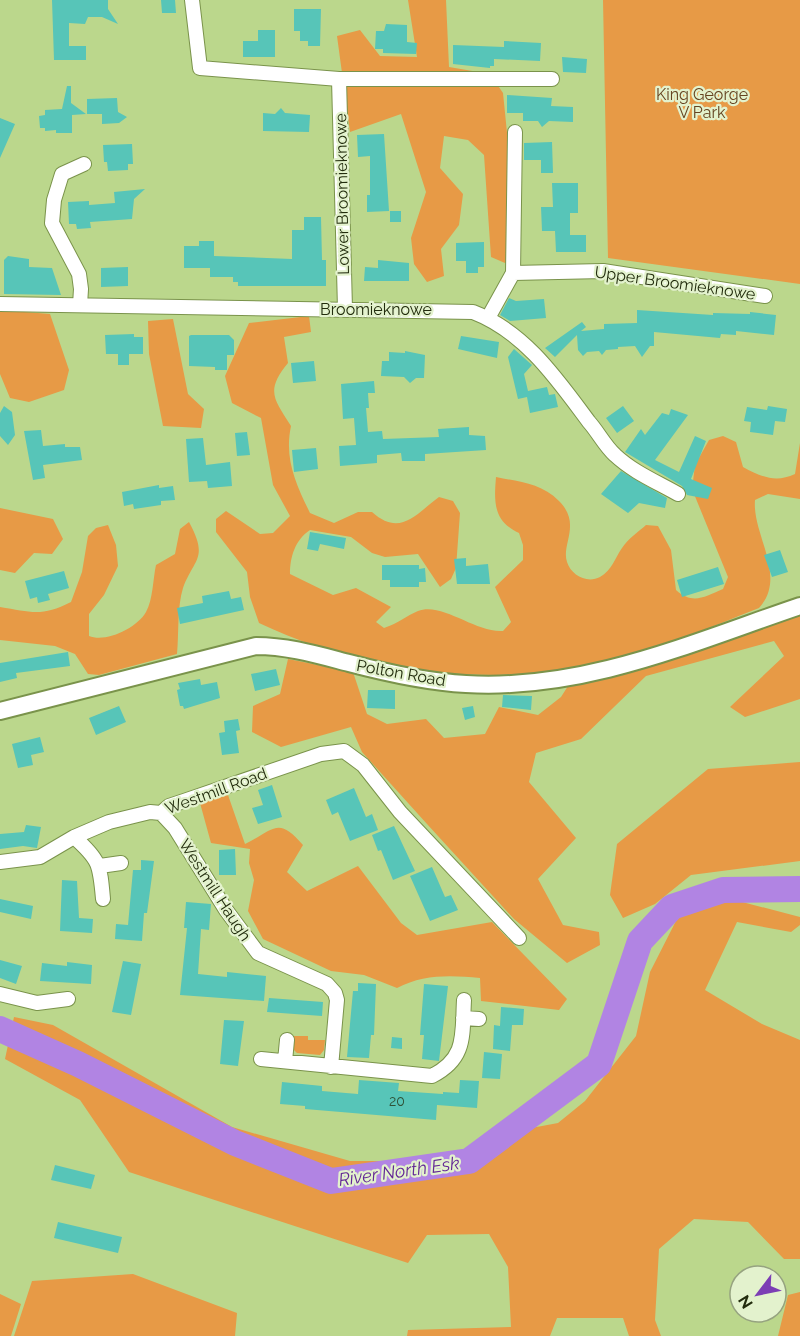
<svg xmlns="http://www.w3.org/2000/svg" width="800" height="1336" font-family="Raleway,sans-serif">
  <style>
    .green { fill: #e79a46 }
    .lines { fill: none; stroke-linecap: round; stroke-linejoin: round }
    .river { stroke: #b184e3; stroke-width: 26 }
    .building { fill: #57c5b8 }
    .minor-casing { stroke: #7a934b; stroke-width: 16 }
    .tertiary-casing { stroke: #7a934b; stroke-width: 20 }
    .minor { stroke: #fff; stroke-width: 14 }
    .tertiary { stroke: #fff; stroke-width: 16 }
    .labels { text-anchor: middle; dominant-baseline: central; stroke-width: 4.5; stroke-linejoin: round; paint-order: stroke }
    .number-label { font-size: 14px; fill: #2f5238 }
    .park-label { font-size: 16px; fill: #654320; stroke: #e3f2cd }
    .street-label { font-size: 16px; fill: #222c0d; stroke: #e3f2cd }
    .water-label { font-size: 18px; font-style: italic; fill: #632795; stroke: #e3f2cd }
  </style>
  <rect width="100%" height="100%" fill="#bbd78c"/>
  <path class="green" d="M408,0H446L449,67L490,74L503,93L519,252L505,263L491,257L484,155L468,140L444,136L440,168L463,194L459,225L441,249L444,276L427,282L414,264L411,238L426,192L401,114L350,132L337,36L360,30L380,56L417,57Z
    M603,0H800V284L608,258Z
    M0,310L50,314L69,370L64,390L29,402L10,398L0,374Z
    M309,316L311,332L284,337L288,363C265,391 274,399 291,426C284,459 296,484 310,513L334,523L358,512H372C400,537 415,515 439,497L453,501L460,513L456,568L451,579L440,587L418,554L385,557L372,553L351,537L310,530C295,540 290,557 290,574L333,595L356,588L391,607L376,622L384,628C399,623 406,616 418,611C443,602 475,633 503,631L511,622L495,587L523,560V545L519,533C493,521 494,502 496,477C520,482 541,483 559,501C582,524 561,544 567,562C571,575 587,584 600,577C612,570 615,558 622,548C628,539 638,532 646,525L658,526L671,550L676,590C693,605 704,597 723,589L728,577L692,489L695,465L709,440L723,436L736,442L743,467C761,477 776,483 795,474L800,443V499L768,494L755,500C752,535 788,576 759,608C710,627 661,649 610,664C596,669 580,669 565,671C462,683 353,668 259,623L250,597L247,572L216,532V519L226,511L260,534L273,533L290,516L273,485L261,418L232,403L225,376L249,323Z
    M173,319L188,394L204,409L201,428L163,426L149,354L148,321Z
    M0,508L53,519L63,539L52,554L34,553L15,573L0,570Z
    M189,522C209,559 194,558 183,588C177,607 179,634 177,654L99,675L88,674L75,654L55,646L0,640V607C31,612 42,617 71,602L82,572L88,536L96,528L108,525L116,545L118,566L104,595L89,614V636C106,643 137,628 146,612C153,600 153,578 156,565L175,554L180,529Z
    M800,614V699L745,717L730,707L784,656L774,641L646,676L581,739L536,753L529,782L576,838L538,879L563,925L599,932L600,945L567,963L514,919L427,824L362,752L351,727L281,747L252,732L253,706L280,694L288,659L353,672L367,714L387,724L426,719L444,738L485,734L499,707L538,715L561,697L568,686L704,647Z
    M800,762V861L691,875L655,904L623,918L610,895L617,844L708,769Z
    M228,795L245,844C275,829 278,816 303,845L287,872L307,891L358,866L401,923L417,935L492,922L567,999L559,1010L481,1001L480,978C451,975 423,974 397,988L364,975L331,971L263,939L248,911L254,880L249,863L250,849L211,843L200,803Z
    M727,898L800,917V925L791,932L737,922L705,990L762,1024L800,1040V1259H784L748,1222L694,1219L659,1249L655,1320L661,1336H629L623,1318H557L550,1336H407L408,1330L511,1327L508,1267L489,1234L427,1235L408,1263L129,1172L80,1100L5,1059L14,1017L53,1025L232,1127L350,1161H489L526,1129L558,1123L585,1101L636,1036L650,972L678,917Z
    M294,1036H308V1040H325L324,1050L320,1055L297,1053L294,1050Z
    M133,1274L237,1313L235,1336H14L32,1281Z
    M800,1292V1336H778L788,1295Z
    M0,1294L21,1304L11,1336H0Z"/>
  <g class="lines">
    <path class="river" d="M0,1029L78,1064L235,1143L331,1181L469,1161L599,1064L640,941L672,907L723,890L800,889"/>
  </g>
  <path class="building" d="M52,0H108V9L118,24L102,17H88L85,24L69,23V46H86V60H54Z
    M161,0H175L176,13H162Z
    M294,9H321L320,46H308V41H300V31H294Z
    M386,24L407,25V42L417,43L416,54L383,53V49H375L376,31H384Z
    M258,30H275V57H243V41H258Z
    M504,41L541,43L540,61L494,59V66H490V68L453,64V45L504,47Z
    M562,57L587,59L586,73L563,72Z
    M67,86H71V103L86,114L72,115V133H56V130L45,131V128H40L39,116L45,115V110L62,109Z
    M507,95L552,98L551,106L573,107V122L549,121L542,127L538,121H523V113H507Z
    M117,98L118,112L127,117L119,123L102,124V114H87V99Z
    M281,108L285,113L310,115L309,132L263,131V113L275,114Z
    M0,118L15,124L0,158Z
    M384,134L389,211L367,212V195H370V156L358,157L357,135Z
    M552,142L553,173H541V160H524V143Z
    M132,144L133,164H128V170L108,171L107,162H104L103,145Z
    M552,183H578V213H570V235H586V252H556L555,231H542L541,207H553Z
    M145,189L134,199L132,219L90,222L91,228L77,229L76,224H69L68,202L89,201V205L115,203L114,192Z
    M390,211H401V222H390Z
    M304,217H321L322,260H326V286H238V282H233V277H210V268H184V246H199V241H214V256L292,259V230H304Z
    M484,242V267H478V273H466V261H456V243Z
    M8,256L29,259V267L52,268L61,295L4,294V260Z
    M378,260L409,263V281H364L365,267L378,268Z
    M128,267V286L101,287V268Z
    M509,298L516,301L544,299L546,318L510,321L500,315Z
    M637,310L713,315V313L750,314V312L776,315L774,335L736,331V335L721,334L720,338L654,332V346H650L642,357L635,346L618,347V349L606,350L602,355L599,351L587,352L583,356L578,350L577,335L555,357L545,348L582,322L586,327L581,331L604,329V324L637,323Z
    M134,334V337H143V354H129V365H118V354H106L105,335Z
    M191,335H229L234,340V355H227V370H215V367L189,366V336Z
    M461,336L499,342L497,358L458,349Z
    M514,349L532,365L524,374L528,391L547,387L549,395L555,394L558,407L530,413L527,397L518,399L508,357Z
    M405,351L425,355L424,378H416L410,383L404,377L381,376L382,361H389V352L405,353Z
    M314,361L316,381L293,383L291,363Z
    M374,381L375,393H368L369,408H366L368,432L382,431L383,439L439,437L438,429L469,427V435L485,436L486,450L425,454V461H402L401,453L377,455V463L340,466L339,446L356,445L354,418L343,419L341,384Z
    M4,406L12,412L15,435L8,445L0,436V413Z
    M623,406L634,421L617,433L606,418Z
    M768,406L787,409L785,422L775,421L773,435L750,432L751,422L744,421L747,407L767,410Z
    M671,409L688,415L655,460L679,472L695,436L706,441L691,479L712,488L708,499L687,495L682,486L625,452L641,429L645,435L662,413L669,415Z
    M41,430L43,446L65,444V447H80L82,460L43,465L45,478L33,480L24,431Z
    M247,432L250,455L237,456L235,433Z
    M203,438L206,465L230,462L232,486L208,488L207,481L189,482L186,439Z
    M316,448L318,469L294,472L292,450Z
    M621,471L667,498L665,508L639,503L628,513L601,494Z
    M159,485V488L173,486L175,500L161,501V505L134,509L133,504L124,506L122,492Z
    M310,532L346,538L344,549L320,544L318,551L307,549Z
    M780,550L788,572L772,577L764,555Z
    M466,558V566L488,564L490,584H457L454,559Z
    M382,565H419V569L425,568L426,582H419V587H390V580H382Z
    M718,567L724,584L682,597L677,580Z
    M64,571L69,588L48,594L50,600L38,603L37,597L30,599L25,581Z
    M229,591L231,599L241,597L244,610L180,624L177,608L203,603L202,596Z
    M68,652L70,666L16,673L17,678L0,682V663Z
    M276,669L280,685L255,691L251,674Z
    M200,679L201,685L217,682L220,698L184,709L183,706H180L177,690L180,689L178,683Z
    M368,690H395V709L367,708Z
    M503,695L532,696L531,710L502,707Z
    M119,706L126,722L96,735L89,718Z
    M473,706L475,717L465,720L462,708Z
    M238,719L240,730L236,731L239,753L222,755L219,733L225,732L224,721Z
    M40,737L44,752L31,755L33,765L18,768L12,744Z
    M272,785L282,817L258,824L252,808L263,805L258,790Z
    M354,788L366,817L372,814L378,830L350,841L338,812L332,815L326,800Z
    M26,825L41,827L37,848L23,846L0,849V834L24,832Z
    M394,826L415,871L393,880L381,850L378,851L372,835Z
    M235,849L236,875H219V850Z
    M141,860L154,861L147,913H144L142,941L115,939L116,924L128,925L133,870H141Z
    M432,867L445,897L451,895L458,910L430,921L410,876Z
    M62,880L77,881L79,918L93,919L92,933L60,931Z
    M0,899L33,906L31,919L0,912Z
    M186,902L211,904L209,930L201,929L198,974L227,977V972L266,976L264,1001L180,995L187,928H184Z
    M0,960L22,966L16,984L0,978Z
    M123,961L141,964L131,1015L112,1012Z
    M67,962L92,965L91,984L40,981L42,963L67,966Z
    M358,983L376,984L374,1035H371L369,1058L347,1057L353,991H358Z
    M424,984L448,986L439,1061L422,1059L424,1035H420Z
    M269,998L323,1002L322,1016L267,1012Z
    M501,1007L524,1009L523,1025H512L510,1051L493,1049L494,1025L500,1026Z
    M224,1020L244,1021L238,1066L220,1064Z
    M392,1037L402,1038V1049L391,1048Z
    M484,1052L502,1054L500,1079L482,1078Z
    M359,1080L399,1083L398,1091L443,1094V1092L459,1093L460,1080L479,1081L477,1108L437,1105L436,1120L305,1109V1106L280,1104L282,1082L322,1086V1091L358,1094Z
    M55,1165L95,1175L91,1189L51,1180Z
    M58,1222L122,1237L118,1253L54,1238Z"/>
  <g class="lines">
    <defs>
      <path id="minor" d="M192,0L200,68L339,79H552
        M339,79L345,309
        M513,273L515,132
        M0,304L473,312C525,332 557,379 589,422C598,432 605,446 615,455C633,472 657,482 678,494
        M80,305L81,289L79,274L52,223L54,200L62,174L84,164
        M488,318L513,273L603,271L765,296
        M161,813L175,828L226,910L258,953L327,984L335,993L337,1000L331,1067
        M74,837C100,860 100,865 103,899
        M0,862L40,857L74,837L109,822L150,812L161,813L169,806L184,801L321,754L344,751L363,765L400,812L519,938
        M100,866L121,863
        M0,994L37,1003L68,999
        M463,1018L479,1019
        M261,1059L432,1076C467,1058 462,1035 464,1000
        M285,1061L287,1040"/>
      <path id="tertiary" d="M0,711L256,646C288,646 318,655 349,663C387,673 427,682 466,684C583,691 691,643 800,606"/>
    </defs>
    <use href="#minor" class="minor-casing"/>
    <use href="#tertiary" class="tertiary-casing"/>
    <use href="#minor" class="minor"/>
    <use href="#tertiary" class="tertiary"/>
  </g>
  <g class="labels">
    <g class="number-label">
      <text x="397" y="1101">20</text>
    </g>
    <g class="park-label">
      <text x="702" y="94">King George<tspan x="702" dy="18">V Park</tspan></text>
    </g>
    <g class="street-label">
      <text transform="translate(342 194) rotate(-91)">Lower Broomieknowe</text>
      <text transform="translate(675 283) rotate(8)">Upper Broomieknowe</text>
      <text x="376" y="309">Broomieknowe</text>
      <text transform="translate(401 673) rotate(10)">Polton Road</text>
      <text transform="translate(216 791) rotate(-20)">Westmill Road</text>
      <text transform="translate(215 890) rotate(57)">Westmill Haugh</text>
    </g>
    <g class="water-label">
      <text transform="translate(399 1171) rotate(-8)">River North Esk</text>
    </g>
  </g>
  <g transform="translate(758 1294) rotate(238)"><circle r="28" fill="#e3f2cd" stroke="#96a380" stroke-width="1.5"/>
  <path d="M0-4.5L10 22L0 15L-10 22Z" fill="#7c3eb4"/>
  <text y="-9" font-size="16" font-weight="bold" text-anchor="middle" fill="#222c0d">N</text>
  </g>
</svg>
